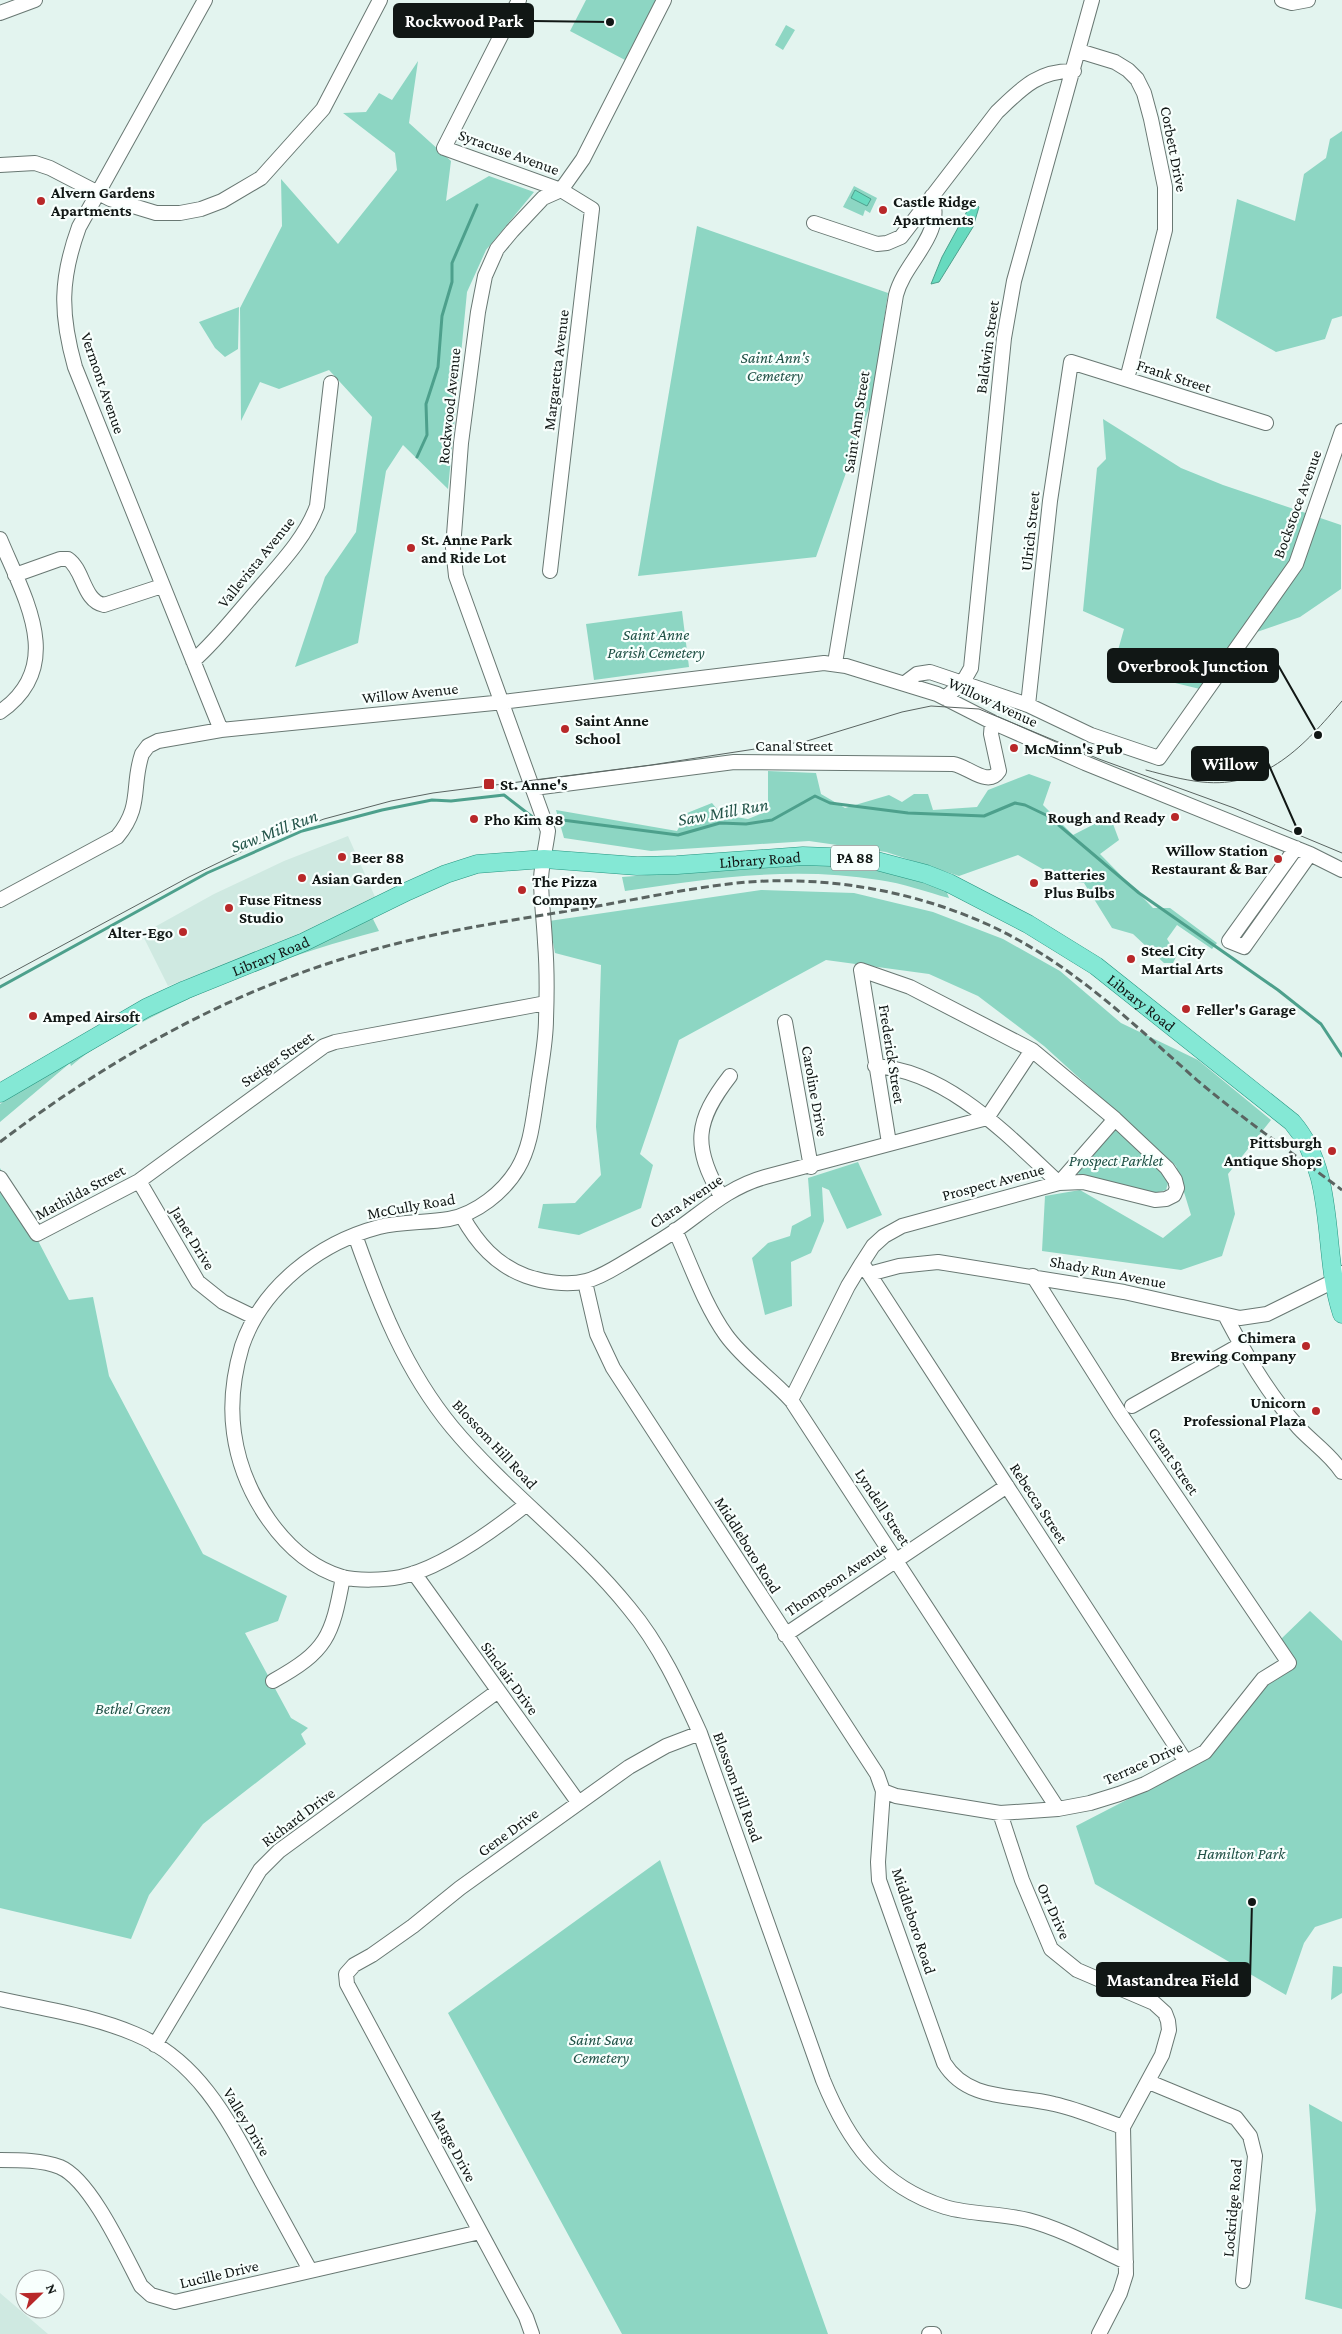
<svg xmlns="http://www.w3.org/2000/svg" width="1342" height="2334" font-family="'Crimson Pro',serif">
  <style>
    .built { fill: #cfe9e1 }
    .green { fill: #8dd6c3 }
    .water { fill: #67dabf; stroke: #4da08c }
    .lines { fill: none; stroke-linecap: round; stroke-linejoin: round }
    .stream { stroke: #4da08c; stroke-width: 3 }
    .minor-casing { stroke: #697873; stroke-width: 16 }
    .major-casing { stroke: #269580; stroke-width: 19 }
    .minor { stroke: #fff; stroke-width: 14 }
    .major { stroke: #84e8d5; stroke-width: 18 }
    .tram { stroke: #5a6461; stroke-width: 1 }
    .rail { stroke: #5a6461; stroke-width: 3; stroke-dasharray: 8 4; stroke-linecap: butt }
    .poi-dot { fill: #b82829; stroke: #f8fffd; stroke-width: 2 }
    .labels { text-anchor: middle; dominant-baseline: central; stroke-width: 4.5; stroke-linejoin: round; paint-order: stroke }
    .shield { fill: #f8fffd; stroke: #565d5b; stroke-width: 1 }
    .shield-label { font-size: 15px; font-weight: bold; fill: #111715 }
    .street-label { font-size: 16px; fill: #111715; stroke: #f8fffd }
    .poi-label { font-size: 16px; font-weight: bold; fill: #111715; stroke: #f8fffd; text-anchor: start }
    .park-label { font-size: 16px; font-style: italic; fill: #205146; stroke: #f8fffd }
    .water-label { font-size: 18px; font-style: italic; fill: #235449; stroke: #f8fffd }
    .leader { fill: none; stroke: #111715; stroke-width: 2 }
    .callout-dot { fill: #111715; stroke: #f8fffd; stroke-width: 2 }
    .callout { fill: #111715; stroke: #111715; stroke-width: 2 }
    .callout-label { font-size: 18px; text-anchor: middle; font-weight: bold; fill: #fff }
  </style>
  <rect width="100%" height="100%" fill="#e3f4ef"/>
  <path class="built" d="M348,836L376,899L284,943L168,986L142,934L214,894L284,861Z
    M0,2293L48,2334H0Z"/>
  <path class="green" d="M586,0H656L625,60L570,31Z
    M786,25L795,30L783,50L775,45Z
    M418,61L409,123L451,161L446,201L489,176L534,192L486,250L467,292L448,489L403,445L386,471L358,643L295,667L325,577L356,532L372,417L329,370L279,389L260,382L241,421L240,308L282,226L281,179L338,244L397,170L395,153L343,113L366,112L379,93L392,100Z
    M1342,131V316L1332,319L1325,339L1276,352L1216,318L1237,199L1295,221L1304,174L1326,158L1330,139Z
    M854,186L877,198L870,213L865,210L863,216L843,207Z
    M697,226L888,293L872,400L816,557L638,576Z
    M239,307L238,349L225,357L215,348L199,322Z
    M1103,419L1181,468L1223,485L1341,525V589L1300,617L1234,640L1200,689L1113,668L1124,629L1083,611L1097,468L1106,459Z
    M682,611L689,667L594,680L586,624Z
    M768,771L816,773L821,794L845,808L889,795L902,802L914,794H928L933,810L977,807L988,790L1029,774L1051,782L1043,805L1073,835L1110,816L1119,840L1100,854L1153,908H1170L1217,943L1212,949L1177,925L1167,939L1177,955L1173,963H1164L1133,934L1112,928L1084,883L1060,879L1018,855L959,876L886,852L809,841L651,851L564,838L556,810L677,831L687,813L712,803L722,815L748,819L768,811Z
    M790,864L864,865L946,890L949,898C926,892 903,883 879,880C794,866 709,878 625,891L622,877Z
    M761,890L854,893L933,912L1003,939L1060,971L1121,1023L1198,1060L1271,1120L1228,1174L1235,1214L1222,1256L1181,1270L1042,1251L1045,1196L1080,1190L1163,1238L1191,1215L1176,1166L1044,1046L978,996L929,974L826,960L679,1040L640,1154L653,1165L641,1208L579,1235L538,1228L543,1204L575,1203L601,1175L596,1127L601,965L555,953L549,921Z
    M372,917L379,931C294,953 212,984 135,1026C113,1038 90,1049 71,1066L70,1063L0,1122V1104L79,1052L174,1001Z
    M1114,1125L1164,1174L1168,1183L1166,1190L1151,1194L1080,1178L1077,1170Z
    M858,1162L882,1215L847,1229L829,1190L822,1187L824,1221L811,1253L791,1262L792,1306L765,1315L752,1258L768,1243L790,1236L792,1226L811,1216L808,1178Z
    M0,1168L69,1300L93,1297L109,1376L203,1554L287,1596L278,1621L245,1633L291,1718L308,1728L301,1734L306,1744L203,1824L149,1895L131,1939L0,1908Z
    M1310,1611L1342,1641V1918L1315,1927L1304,1943L1286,1995L1095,1884L1076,1826L1204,1760L1267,1683L1288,1672L1297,1664L1281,1639Z
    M660,1860L828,2334H622L448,2013Z
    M1333,1966L1342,1967V1993L1331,2000Z
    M1309,2104L1342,2122V2309L1305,2299L1316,2210Z"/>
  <path class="water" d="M855,190L871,199L867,206L851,198Z
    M972,202L979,207L973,227L939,282L931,284L942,257Z"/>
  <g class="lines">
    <path class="stream" d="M417,457L427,435L426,404L438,367L442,316L452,282V263L477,205
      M547,818L678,835L720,823L746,824L772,820L815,796L830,803L908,813L984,816L1015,803L1025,805L1048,816L1139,893L1278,990L1321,1024L1342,1056
      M0,987L207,873L302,831L382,810L432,800L451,801L504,795L535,819H541"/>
    <defs>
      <path id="minor" d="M205,0L79,227C60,279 60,314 75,367L221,730
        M519,0L444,148L561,190L592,209L550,571
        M1282,0L1292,3L1308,0
        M0,13L35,0
        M1079,51L1115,62L1128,70L1137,79L1144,93L1151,119L1165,187V230L1127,379
        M0,165L35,163L50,168L110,199L156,213H180L201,209L222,201L261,178L323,109L380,0
        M814,223L877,244L887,243L901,237L997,112C1021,89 1038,70 1074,71
        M0,539C24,597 67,666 0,712
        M15,575L60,559H68C84,570 83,601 104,605L162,586
        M193,661C216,641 235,616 255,593C278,566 305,539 317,506L331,383
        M835,663L896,295C905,260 945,236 932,196
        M905,683L917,674L930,672L1028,705L1091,735L1159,758L1296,564L1342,431
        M945,698L963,682L971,668L1004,338L1014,281L1092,0
        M1028,705L1050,501L1071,362L1266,423
        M534,788L734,762L953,764C968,766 988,788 999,771L991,734L992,722
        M1296,848L1229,941L1244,947L1310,854
        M0,900L117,837C143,806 131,786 142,754L148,746L158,741L221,730L494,703L824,663L846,666L937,694L992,722L1085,763L1310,854L1342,870
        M785,1022L811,1167
        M875,1066C948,1071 1008,1136 1059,1183L1115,1119
        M0,1178L37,1234L139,1181L324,1046L335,1042L546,1003
        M139,1181L198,1282L223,1302L254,1317
        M721,1196C692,1146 695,1121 730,1076
        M462,1216C477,1243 496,1265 526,1276C543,1282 568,1286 586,1281C602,1277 616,1267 630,1259C645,1250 660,1241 675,1231C705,1210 729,1187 765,1177L987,1118L1032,1050
        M675,1230C691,1265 704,1304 726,1335C744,1360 770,1377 791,1400L1058,1809
        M355,1235C379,1303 405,1370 452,1427C506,1492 576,1542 629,1608C660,1645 680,1689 700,1733L823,2080C848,2141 879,2186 945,2207C972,2215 1001,2213 1028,2220C1062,2229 1094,2247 1126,2262
        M862,1263L1186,1762
        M869,1274L899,1266L938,1262L1124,1292L1240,1318L1267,1314L1334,1281L1342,1273
        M585,1282L597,1334L613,1368L877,1774L883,1791L878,1862L879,1880L944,2063C968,2102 1014,2094 1054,2104C1077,2109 1100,2119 1123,2127
        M1225,1315C1246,1355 1268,1394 1299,1428C1313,1443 1330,1454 1342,1472
        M791,1400L848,1286L862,1263L873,1246L884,1236L902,1226L1059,1183L1083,1182L1155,1200L1166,1199L1174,1195L1177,1188L1175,1180L1167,1168L1115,1119L1032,1050L910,987L861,970L889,1143
        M1132,1406L1240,1345
        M527,1504C494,1530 441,1569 400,1577C384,1580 358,1581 342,1577C283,1559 242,1491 234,1433C230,1405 234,1373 242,1346C262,1287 319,1243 379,1227C402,1221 426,1223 449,1219C476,1214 504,1192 518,1168C531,1146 533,1119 537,1095C540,1070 546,1044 546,1019C547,993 547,967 545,942C544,920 541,900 541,878C542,862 546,847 548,831L456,576L453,548L461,443L478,312L485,276L497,249L512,231L543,198L561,190L583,159L664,0
        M414,1573L578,1802
        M785,1635L1007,1486
        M273,1681C327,1651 332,1637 343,1577
        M883,1791L896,1796L1000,1813L1058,1809L1090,1803L1119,1794L1145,1784L1205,1752L1263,1679L1289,1663L1119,1412L1033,1276
        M1000,1813L1022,1880L1051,1949L1077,1970L1154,2003L1165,2013L1168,2021L1169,2030L1162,2055L1123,2127L1126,2274L1120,2293L1099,2334
        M0,1999C45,2009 93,2016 135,2034C198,2060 229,2121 259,2177C276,2208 293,2239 310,2270
        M155,2045L260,1870L279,1851L498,1691
        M1149,2082L1236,2118L1250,2136L1255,2156L1243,2281
        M0,2160C20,2160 42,2160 60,2167C91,2180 125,2256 141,2286L151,2295L175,2302L480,2232
        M532,2334L526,2317L347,1984L346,1974L354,1965L372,1955L413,1926L460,1888L629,1767L666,1746L700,1733
        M929,2334H934"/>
      <g id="major">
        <path id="s1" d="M0,1093L146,1008L185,990L304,942L408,891L446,874L477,864L544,859L637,866L677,865L803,856L831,857L869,859L926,874L949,883L1028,924L1096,966L1292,1122C1338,1175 1321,1252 1342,1314"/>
      </g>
    </defs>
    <use href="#minor" class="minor-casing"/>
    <use href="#major" class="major-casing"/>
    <use href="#minor" class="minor"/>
    <use href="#major" class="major"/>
    <path class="tram" d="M1146,770C1165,775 1183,780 1202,782C1265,789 1305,745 1342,701
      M0,979L189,877L253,846L324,819L391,801L433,793L651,765L807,741L902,712L931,706L979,709L1099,759L1234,808L1342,853"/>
    <path class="rail" d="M0,1142C104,1063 217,998 342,959C423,933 508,921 592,907C643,898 695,887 747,882C829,876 914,891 989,925C1071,963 1131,1022 1198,1081C1244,1120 1294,1154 1342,1190"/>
  </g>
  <g class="poi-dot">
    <circle cx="41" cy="201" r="5"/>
    <circle cx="883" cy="210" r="5"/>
    <circle cx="411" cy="548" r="5"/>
    <circle cx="565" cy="729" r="5"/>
    <circle cx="1014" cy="748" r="5"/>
    <rect x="483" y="778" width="12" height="12" rx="2.5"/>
    <circle cx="1175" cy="817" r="5"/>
    <circle cx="474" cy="819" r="5"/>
    <circle cx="342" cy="857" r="5"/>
    <circle cx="1278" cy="859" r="5"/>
    <circle cx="302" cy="878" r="5"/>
    <circle cx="1034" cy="883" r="5"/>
    <circle cx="522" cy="890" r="5"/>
    <circle cx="229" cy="908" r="5"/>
    <circle cx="183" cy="932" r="5"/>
    <circle cx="1131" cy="959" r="5"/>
    <circle cx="1186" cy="1009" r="5"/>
    <circle cx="33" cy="1016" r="5"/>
    <circle cx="1332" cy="1151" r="5"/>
    <circle cx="1306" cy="1346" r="5"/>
    <circle cx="1316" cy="1411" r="5"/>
  </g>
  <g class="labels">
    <rect class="shield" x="831" y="845.5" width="48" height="25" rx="4"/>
    <g class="shield-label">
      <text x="855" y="858">PA 88</text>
    </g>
    <g class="street-label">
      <text transform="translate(1174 149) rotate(79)">Corbett Drive</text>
      <text transform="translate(509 152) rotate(20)">Syracuse Avenue</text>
      <text transform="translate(987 347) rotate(-82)">Baldwin Street</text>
      <text transform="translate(556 370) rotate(-83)">Margaretta Avenue</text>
      <text transform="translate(1174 376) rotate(18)">Frank Street</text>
      <text transform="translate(103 383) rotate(71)">Vermont Avenue</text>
      <text transform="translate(449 406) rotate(-84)">Rockwood Avenue</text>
      <text transform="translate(856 422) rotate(-81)">Saint Ann Street</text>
      <text transform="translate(1297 504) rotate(-70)">Bockstoce Avenue</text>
      <text transform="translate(1030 531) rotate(-84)">Ulrich Street</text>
      <text transform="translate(256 562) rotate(-51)">Vallevista Avenue</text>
      <text transform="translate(410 693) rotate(-6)">Willow Avenue</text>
      <text transform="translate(993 702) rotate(25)">Willow Avenue</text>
      <text x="794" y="745">Canal Street</text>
      <text stroke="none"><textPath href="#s1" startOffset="814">Library Road</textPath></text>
      <text stroke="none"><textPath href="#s1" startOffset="304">Library Road</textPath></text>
      <text stroke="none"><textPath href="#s1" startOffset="1234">Library Road</textPath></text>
      <text transform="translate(892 1054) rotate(81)">Frederick Street</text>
      <text transform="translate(277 1059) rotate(-35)">Steiger Street</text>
      <text transform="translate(815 1091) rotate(80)">Caroline Drive</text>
      <text transform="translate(993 1182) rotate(-15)">Prospect Avenue</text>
      <text transform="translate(80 1192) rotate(-28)">Mathilda Street</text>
      <text transform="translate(686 1201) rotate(-34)">Clara Avenue</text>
      <text transform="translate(411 1206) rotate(-10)">McCully Road</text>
      <text transform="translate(193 1238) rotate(59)">Janet Drive</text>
      <text transform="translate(1108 1272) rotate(11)">Shady Run Avenue</text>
      <text transform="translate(495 1444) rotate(47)">Blossom Hill Road</text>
      <text transform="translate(1174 1461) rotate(56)">Grant Street</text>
      <text transform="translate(1039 1503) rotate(57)">Rebecca Street</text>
      <text transform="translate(883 1507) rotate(57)">Lyndell Street</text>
      <text transform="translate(748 1545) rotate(58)">Middleboro Road</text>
      <text transform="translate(836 1579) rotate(-34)">Thompson Avenue</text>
      <text transform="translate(510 1678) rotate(54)">Sinclair Drive</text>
      <text transform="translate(1143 1763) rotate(-24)">Terrace Drive</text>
      <text transform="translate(738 1787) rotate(70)">Blossom Hill Road</text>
      <text transform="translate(298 1817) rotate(-37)">Richard Drive</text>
      <text transform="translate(508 1832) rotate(-36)">Gene Drive</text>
      <text transform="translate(1054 1911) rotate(66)">Orr Drive</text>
      <text transform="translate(914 1921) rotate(72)">Middleboro Road</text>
      <text transform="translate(247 2122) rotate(59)">Valley Drive</text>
      <text transform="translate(454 2146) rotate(62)">Marge Drive</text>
      <text transform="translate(1232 2208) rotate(-85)">Lockridge Road</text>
      <text transform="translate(219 2274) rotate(-13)">Lucille Drive</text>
    </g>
    <g class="poi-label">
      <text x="51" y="192">Alvern Gardens<tspan x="51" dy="18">Apartments</tspan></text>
      <text x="893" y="201">Castle Ridge<tspan x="893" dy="18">Apartments</tspan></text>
      <text x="421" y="539">St. Anne Park<tspan x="421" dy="18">and Ride Lot</tspan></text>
      <text x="575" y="720">Saint Anne<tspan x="575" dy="18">School</tspan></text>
      <text x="1024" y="748">McMinn's Pub</text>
      <text x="500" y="784">St. Anne's</text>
      <text x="1165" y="817" text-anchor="end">Rough and Ready</text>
      <text x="484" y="819">Pho Kim 88</text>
      <text x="1268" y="850" text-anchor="end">Willow Station<tspan x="1268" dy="18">Restaurant &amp; Bar</tspan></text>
      <text x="352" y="857">Beer 88</text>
      <text x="1044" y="874">Batteries<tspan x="1044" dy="18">Plus Bulbs</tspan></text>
      <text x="312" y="878">Asian Garden</text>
      <text x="532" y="881">The Pizza<tspan x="532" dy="18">Company</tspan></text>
      <text x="239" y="899">Fuse Fitness<tspan x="239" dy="18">Studio</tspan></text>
      <text x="173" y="932" text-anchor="end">Alter-Ego</text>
      <text x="1141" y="950">Steel City<tspan x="1141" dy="18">Martial Arts</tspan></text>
      <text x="1196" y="1009">Feller's Garage</text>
      <text x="43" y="1016">Amped Airsoft</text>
      <text x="1322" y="1142" text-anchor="end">Pittsburgh<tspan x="1322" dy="18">Antique Shops</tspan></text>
      <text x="1296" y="1337" text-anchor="end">Chimera<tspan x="1296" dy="18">Brewing Company</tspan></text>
      <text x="1306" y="1402" text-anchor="end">Unicorn<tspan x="1306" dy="18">Professional Plaza</tspan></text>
    </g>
    <g class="park-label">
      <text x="775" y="357">Saint Ann's<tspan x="775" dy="18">Cemetery</tspan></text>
      <text x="656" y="634">Saint Anne<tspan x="656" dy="18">Parish Cemetery</tspan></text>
      <text x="1116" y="1160">Prospect Parklet</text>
      <text x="133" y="1708">Bethel Green</text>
      <text x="1241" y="1853">Hamilton Park</text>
      <text x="601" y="2039">Saint Sava<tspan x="601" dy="18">Cemetery</tspan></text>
    </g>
    <g class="water-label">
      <text transform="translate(723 812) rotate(-10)">Saw Mill Run</text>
      <text transform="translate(274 831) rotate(-21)">Saw Mill Run</text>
    </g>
  </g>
  <path class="leader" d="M610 22L533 21M1318 735L1278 665M1298 831L1268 763M1252 1902L1250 1980"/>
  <g class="callout-dot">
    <circle cx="610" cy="22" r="5"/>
    <circle cx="1318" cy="735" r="5"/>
    <circle cx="1298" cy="831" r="5"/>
    <circle cx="1252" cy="1902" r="5"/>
  </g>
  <g class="callout">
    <rect x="394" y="4" width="139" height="33" rx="5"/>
    <rect x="1108" y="649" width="170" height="33" rx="5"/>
    <rect x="1192" y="747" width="76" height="33" rx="5"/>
    <rect x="1097" y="1963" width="153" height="33" rx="5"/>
  </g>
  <g class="callout-label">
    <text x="464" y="27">Rockwood Park</text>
    <text x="1193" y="672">Overbrook Junction</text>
    <text x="1230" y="770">Willow</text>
    <text x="1173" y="1986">Mastandrea Field</text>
  </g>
  <g transform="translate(40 2294) rotate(67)"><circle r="24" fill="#f8fffd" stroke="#9ca2a0"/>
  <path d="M0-4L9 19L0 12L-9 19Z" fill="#b82829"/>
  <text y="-8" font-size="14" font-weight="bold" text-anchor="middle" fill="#111715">N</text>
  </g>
</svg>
